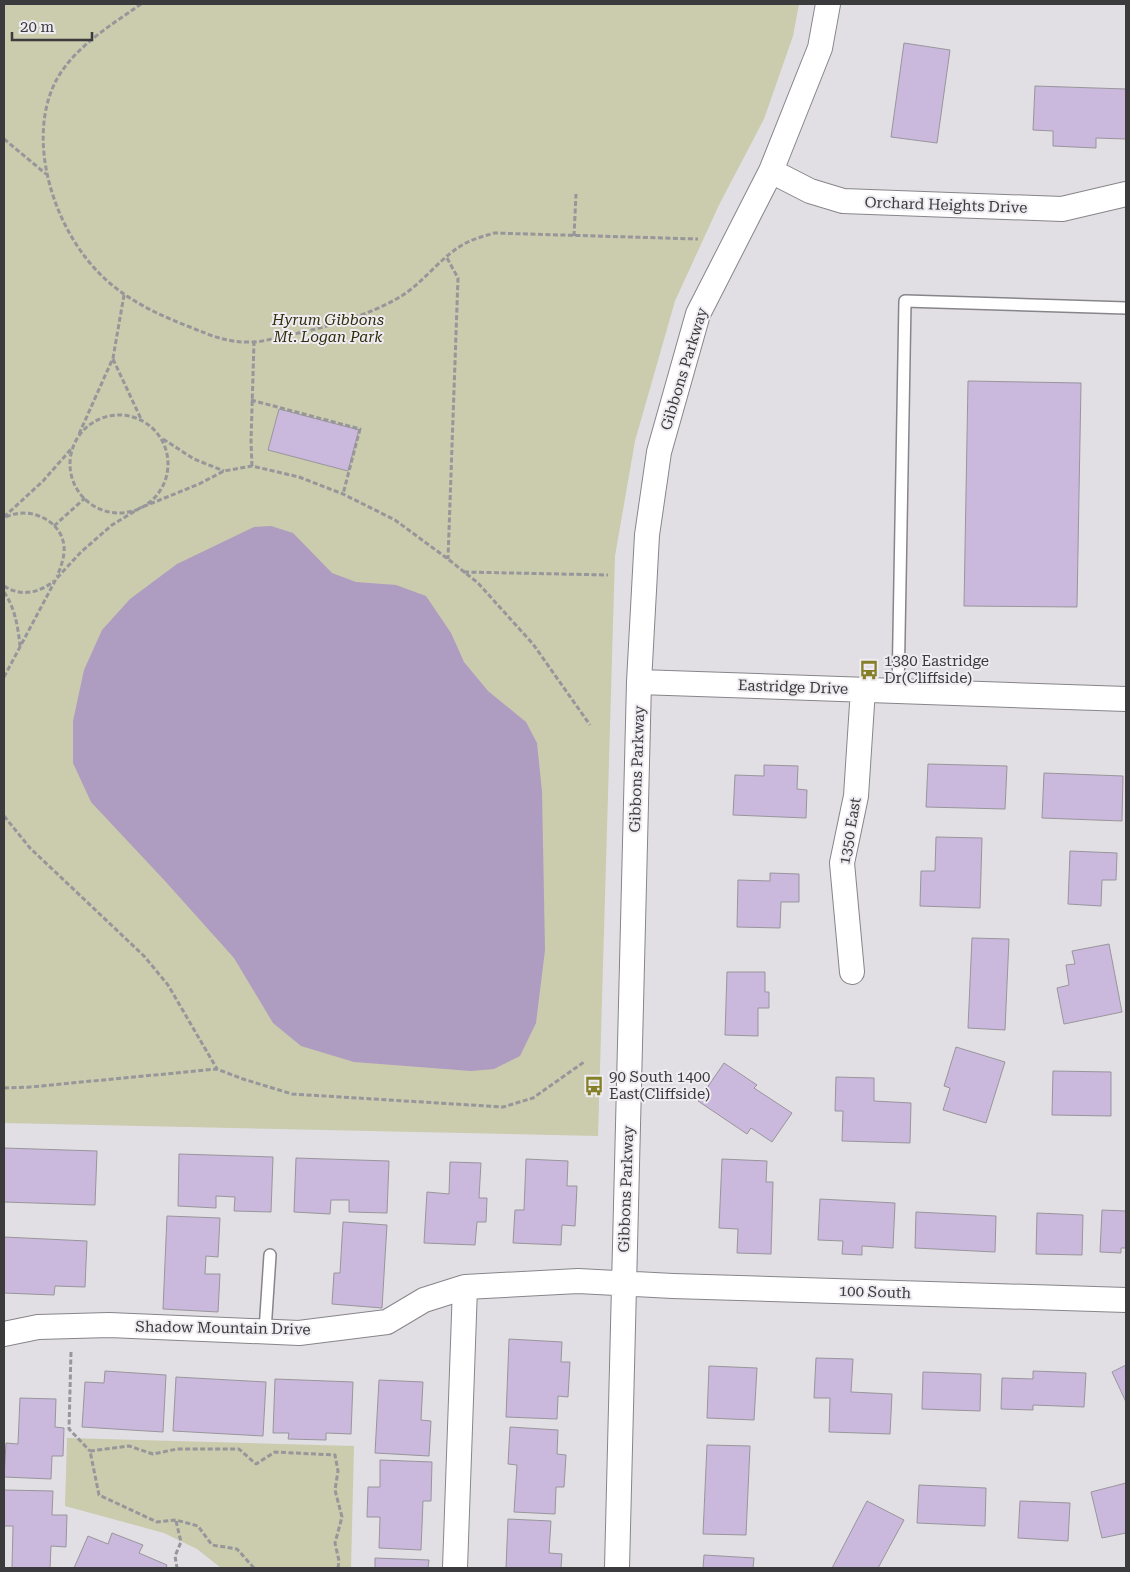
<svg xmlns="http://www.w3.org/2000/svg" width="1130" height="1572" font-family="'Roboto Serif',serif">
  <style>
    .green { fill: #cbcbad }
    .water { fill: #ae9cc1 }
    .building { fill: #cab8dd; stroke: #98969b }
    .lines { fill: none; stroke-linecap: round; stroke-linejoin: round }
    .service-casing { stroke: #87858a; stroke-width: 14 }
    .minor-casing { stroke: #87858a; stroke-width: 26 }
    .path { stroke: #97969a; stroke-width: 3; stroke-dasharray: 5 2.5; stroke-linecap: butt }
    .service { stroke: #fff; stroke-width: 11 }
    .minor { stroke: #fff; stroke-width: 24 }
    .labels { text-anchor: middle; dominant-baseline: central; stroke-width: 4; stroke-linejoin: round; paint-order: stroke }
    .street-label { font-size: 15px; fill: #3b3a3c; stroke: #eeecf1 }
    .park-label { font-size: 15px; font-style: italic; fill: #2f2d0b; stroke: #eeecf1 }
    .poi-label { font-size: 15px; fill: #3b3a3c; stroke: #eeecf1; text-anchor: start }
  </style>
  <rect width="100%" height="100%" fill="#e1dfe4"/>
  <path class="green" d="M6,4H799L793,36L764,119L719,205L675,301L635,441L615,556L598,1136L4,1123V7Z
    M67,1438L354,1446L351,1568H221L197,1549L164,1533L65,1506Z"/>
  <path class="water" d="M271,526L293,533L332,573L356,582L396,585L426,596L451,633L464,662L488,691L526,722L537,743L542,792L545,950L536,1023L520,1056L494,1069L471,1071L354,1062L301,1046L273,1023L234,958L165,881L91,802L73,763V721L84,670L102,630L130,599L177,564L254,527Z"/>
  <path class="building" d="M904,43L950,50L937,143L891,137Z
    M1035,86L1126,89V139L1096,138V148L1053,146V131L1033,130Z
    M968,381L1081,383L1077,607L964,606Z
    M279,409L359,430L348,471L268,450Z
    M928,764L1007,766L1005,809L926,807Z
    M764,765L798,766L797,789L807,790L806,818L733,815L735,775L764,776Z
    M1044,773L1123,776L1122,821L1042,818Z
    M936,837L982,838L980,908L920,906L921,871H935Z
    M1070,851L1117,853L1116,880H1102L1101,906L1068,904Z
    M770,873L799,874V902H781L780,928L737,927L738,880L770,881Z
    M972,938L1009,939L1005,1030L968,1028Z
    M1109,944L1122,1012L1064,1024L1057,988L1069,985L1066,965L1075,964L1072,951Z
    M727,972H765V992H769V1008H758V1036L725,1035Z
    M956,1047L1005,1062L986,1123L943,1110L950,1088L944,1086Z
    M724,1063L757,1085L754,1088L792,1113L772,1142L751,1128L747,1134L698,1101Z
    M1053,1071L1111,1072V1116L1052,1115Z
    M836,1077L874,1078V1101L911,1103L910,1143L842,1141L843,1111H835Z
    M4,1148L97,1151L95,1205L4,1202Z
    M179,1154L273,1157L271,1212L234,1211L235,1197L216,1196V1208L178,1206Z
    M296,1158L389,1161L387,1213L349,1212V1200H331L330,1214L294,1212Z
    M526,1159L568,1161L567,1186H577L575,1226L562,1225L561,1245L513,1243L515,1210H524Z
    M722,1159L767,1161L766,1182H773L771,1254L737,1253L738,1229L719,1228Z
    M450,1162L481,1163L479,1198H487L486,1222H477L475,1245L424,1243L427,1192L449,1194Z
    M820,1199L895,1203L893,1248L862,1246V1255L842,1254L843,1241L818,1240Z
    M1102,1210L1126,1211V1248H1121V1253L1100,1252Z
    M916,1212L996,1216L995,1252L915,1248Z
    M1037,1213L1083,1215L1082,1255L1036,1254Z
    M167,1216L220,1218L218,1257L206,1256L205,1274H220L218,1312L163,1309Z
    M343,1222L387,1225L382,1308L332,1304L334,1273H340Z
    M4,1237L87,1241L85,1287L55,1286L54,1295L4,1293Z
    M509,1339L562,1342L561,1362H570L568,1397L558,1396L557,1419L506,1417Z
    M816,1358L853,1359L851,1392L892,1394L890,1434L829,1432L830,1398H814Z
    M1126,1365V1402L1112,1372Z
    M709,1366L757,1368L754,1420L707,1418Z
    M105,1371L166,1375L163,1432L82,1427L85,1382L104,1383Z
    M1033,1371L1086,1373L1084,1407L1033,1405V1410L1001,1409L1002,1378L1033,1379Z
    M923,1372L981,1374L980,1411L922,1409Z
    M176,1377L266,1382L263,1436L173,1431Z
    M275,1379L353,1382L351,1434L326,1433V1440L288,1439L289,1433H273Z
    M379,1380L423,1382L421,1420L431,1421L429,1456L375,1453Z
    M20,1398L56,1399L55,1427L64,1428L63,1456H52L51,1479L4,1477L6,1443L18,1444Z
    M510,1427L558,1430L557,1454L566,1455L564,1487H556L555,1514L514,1512L517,1465L508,1464Z
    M707,1445L750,1446L746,1535L703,1534Z
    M380,1460L432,1462L431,1501H423L421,1550L379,1548L380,1517H367L368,1487H380Z
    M1126,1483V1533L1102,1538L1091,1492Z
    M919,1485L986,1488L985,1526L917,1523Z
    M4,1490L53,1491L52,1515H67L66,1547L51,1546L50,1568H12L13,1526H4Z
    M867,1501L904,1520L878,1568H832Z
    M1020,1501L1070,1503L1068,1541L1018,1538Z
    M508,1519L551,1521L549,1553L562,1554L561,1568H506Z
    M112,1533L143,1545L139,1553L167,1565L166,1568H74L88,1536L108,1544Z
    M704,1555L754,1558L753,1568H703Z
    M375,1558L429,1560L428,1568H375Z"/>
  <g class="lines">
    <defs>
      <path id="service" d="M898,691L905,301L1126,308
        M265,1331L270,1255"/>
      <path id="minor" d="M771,171L810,191L843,201L1062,209L1126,194
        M639,682L1126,699
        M852,972L842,863L856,796L863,689
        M4,1334L38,1327L109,1325L299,1333L387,1322L424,1300L465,1287L578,1281L673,1286L1126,1300
        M455,1568L465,1287
        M617,1568L639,682L647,535L659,452L698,314L771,171L820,48L828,4"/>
    </defs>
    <use href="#service" class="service-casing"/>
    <use href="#minor" class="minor-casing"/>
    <path class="path" d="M141,4C110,26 69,50 53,87C27,147 56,231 101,275C125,299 158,315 190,327C212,336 228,343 253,342C261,342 271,339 279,337C317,330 370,316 403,295C425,281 444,253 468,242C476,238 485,236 494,233L698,239
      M4,139L46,174
      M574,236L576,194
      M447,258L458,278L448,559
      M113,359L142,421
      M251,400L360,429L343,494
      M70 464a49 49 0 1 1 98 0a49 49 0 1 1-98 0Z
      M79,434L113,358L124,295
      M163,439L194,459L224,471
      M252,466L251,441L254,342
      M4,517L43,481L72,448
      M6,517C28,506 61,519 64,546C65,556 61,567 57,576
      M54,526L85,498
      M464,572L608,575
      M4,586C21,597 39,593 54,581
      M4,592C15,608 18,627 20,646
      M4,677L56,579L81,552L112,525L140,508L199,484L224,471L252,466L299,477L343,494L395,520L448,559L478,583L533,644L590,725
      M4,816L30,848L144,956L168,985L217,1069
      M4,1088L30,1087L217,1069L243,1079L292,1094L503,1107L533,1098L584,1062
      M71,1352L69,1429L90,1451
      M176,1521L181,1542L175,1556L177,1568
      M254,1568L237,1549L212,1545L198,1526L176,1520L157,1522L99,1495L90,1451L129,1446L153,1454L177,1449H239L256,1464L275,1452L335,1455L338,1471L335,1490L342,1517L335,1543L339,1561L338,1568"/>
    <use href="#service" class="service"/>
    <use href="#minor" class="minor"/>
  </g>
  <defs>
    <symbol id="bus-bare" viewBox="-9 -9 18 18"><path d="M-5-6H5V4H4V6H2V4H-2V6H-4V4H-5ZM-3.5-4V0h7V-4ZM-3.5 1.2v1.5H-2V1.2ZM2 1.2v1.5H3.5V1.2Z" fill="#858028" stroke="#eeecf1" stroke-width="2.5" paint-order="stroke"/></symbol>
  </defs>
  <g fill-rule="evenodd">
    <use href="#bus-bare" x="855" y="656" width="28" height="28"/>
    <use href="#bus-bare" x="580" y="1072" width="28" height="28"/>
  </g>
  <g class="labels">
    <g class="street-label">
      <text transform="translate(946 205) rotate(2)">Orchard Heights Drive</text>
      <text transform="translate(684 369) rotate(-73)">Gibbons Parkway</text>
      <text transform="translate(793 687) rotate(2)">Eastridge Drive</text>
      <text transform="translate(637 769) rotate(-88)">Gibbons Parkway</text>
      <text transform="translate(850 831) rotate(-80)">1350 East</text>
      <text transform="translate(626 1189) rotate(-88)">Gibbons Parkway</text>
      <text transform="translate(875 1292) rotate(2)">100 South</text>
      <text transform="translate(223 1328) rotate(1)">Shadow Mountain Drive</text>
    </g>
    <g class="park-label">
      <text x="328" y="320">Hyrum Gibbons<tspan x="328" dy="17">Mt. Logan Park</tspan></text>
    </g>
    <g class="poi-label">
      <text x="884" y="661">1380 Eastridge<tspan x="884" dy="17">Dr(Cliffside)</tspan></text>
      <text x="609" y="1077">90 South 1400<tspan x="609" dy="17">East(Cliffside)</tspan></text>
    </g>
  </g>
  <rect width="1130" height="1572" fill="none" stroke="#3b3a3c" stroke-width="10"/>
  <path d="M12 32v8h80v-8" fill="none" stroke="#3b3a3c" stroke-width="2.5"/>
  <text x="20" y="32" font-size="15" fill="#3b3a3c" stroke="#eeecf1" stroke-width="4" paint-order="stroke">20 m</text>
</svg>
